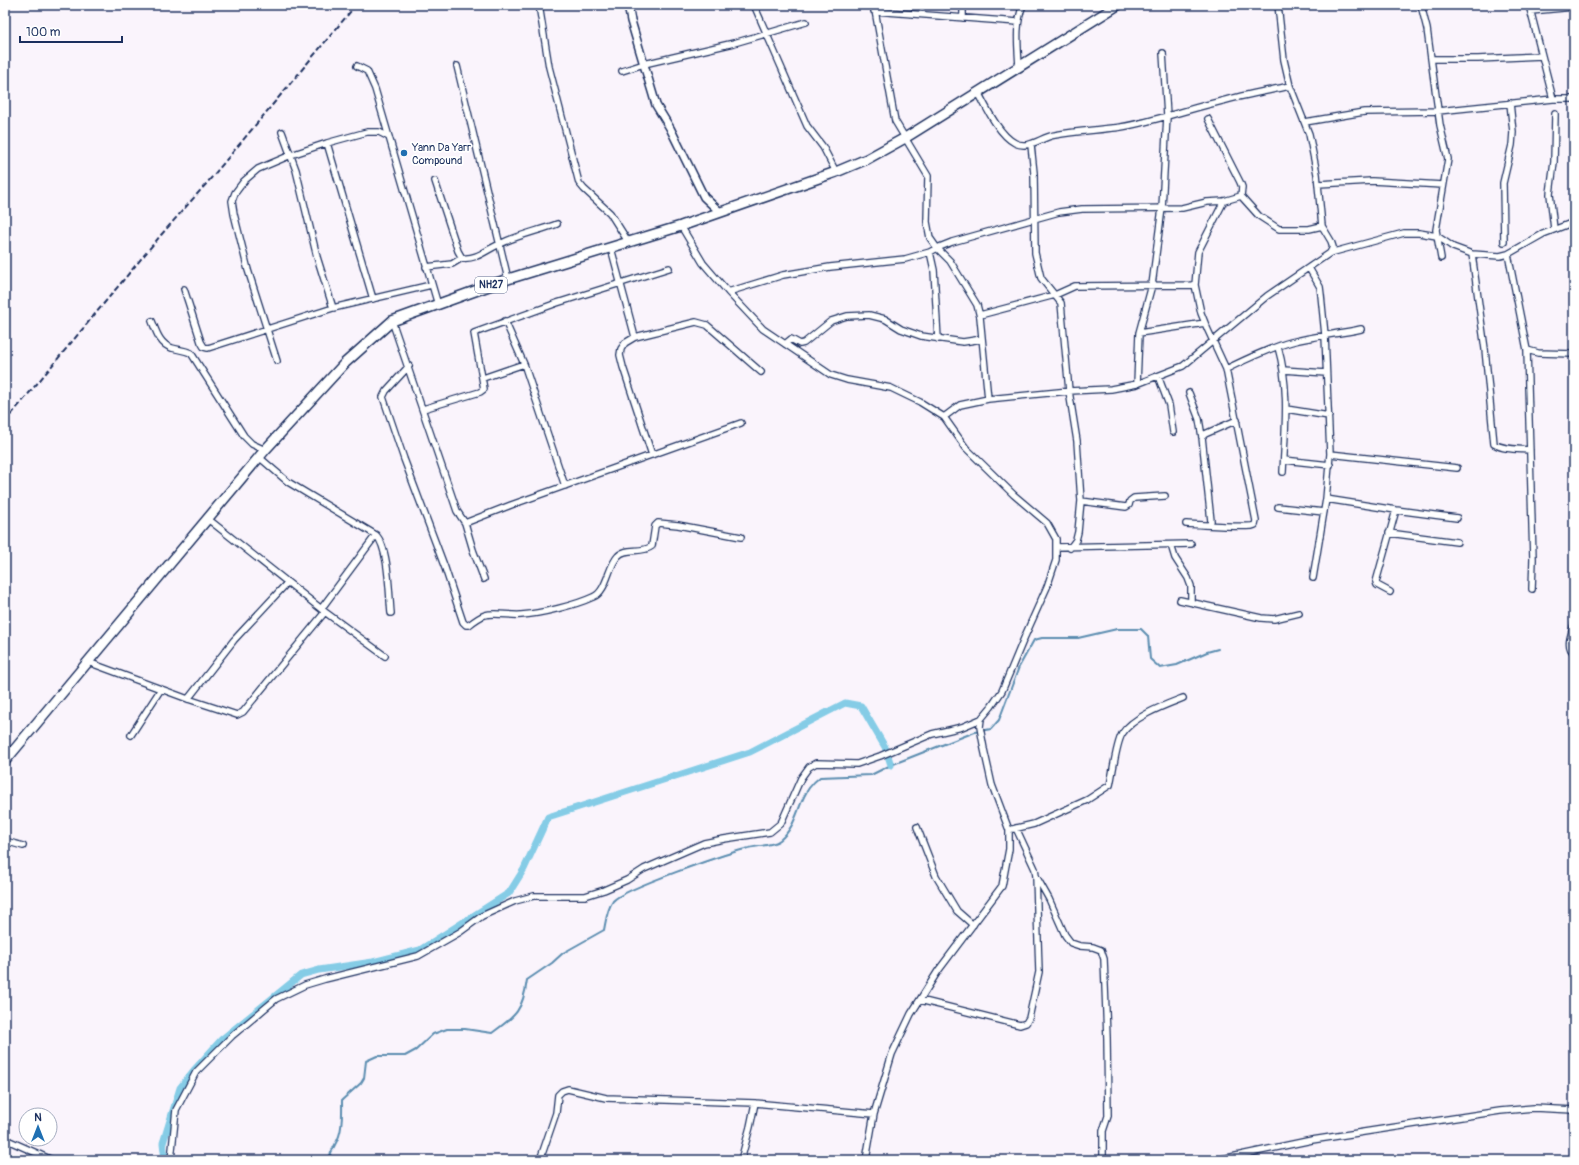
<svg xmlns="http://www.w3.org/2000/svg" width="1579" height="1165" font-family="Pangolin,sans-serif">
  <style>
    .lines { fill: none; stroke-linecap: round; stroke-linejoin: round }
    .stream { stroke: #5b8db0; stroke-width: 2 }
    .canal { stroke: #85cce6; stroke-width: 7 }
    .minor-casing { stroke: #1b2f5e; stroke-width: 8 }
    .tertiary-casing { stroke: #1b2f5e; stroke-width: 10 }
    .trunk-casing { stroke: #1b2f5e; stroke-width: 12 }
    .minor { stroke: #fff; stroke-width: 5.5 }
    .tertiary { stroke: #fff; stroke-width: 7 }
    .trunk { stroke: #fff; stroke-width: 9 }
    .rail { stroke: #1b2f5e; stroke-width: 2; stroke-dasharray: 6 3; stroke-linecap: butt }
    .poi-dot { fill: #1f6fb2; stroke: #fff; stroke-width: 1.5 }
    .labels { text-anchor: middle; dominant-baseline: central; stroke-width: 3.5; stroke-linejoin: round; paint-order: stroke }
    .shield { fill: #fff; stroke: #5f6d8e; stroke-width: 1 }
    .shield-label { font-size: 10px; font-weight: bold; fill: #1b2f5e }
    .poi-label { font-size: 11px; fill: #1b2f5e; stroke: #fff; text-anchor: start }
  </style>
  <rect width="100%" height="100%" fill="#faf4fc"/>
  <filter id="ink" filterUnits="userSpaceOnUse"><feTurbulence type="fractalNoise" baseFrequency=".025" numOctaves="2"/><feDisplacementMap in="SourceGraphic" scale="8" xChannelSelector="R" yChannelSelector="G"/><feConvolveMatrix kernelMatrix="1 2 1 2 8 2 1 2 1" color-interpolation-filters="sRGB"/></filter>
  <g filter="url(#ink)">
    <g class="lines">
      <path class="stream" d="M329,1160C330,1151 336,1145 339,1136C343,1125 342,1112 342,1100L361,1083L364,1078L366,1061L377,1056H405L416,1050L433,1034L447,1029H465L492,1033C516,1016 523,1010 527,980L552,963L563,953L604,930C606,920 607,909 613,901C623,889 725,854 745,849C756,845 771,847 780,840C797,826 797,805 809,788C812,784 816,780 820,777L871,775L891,765L975,732L991,729L999,720L1019,667L1034,640L1042,638H1078L1117,629H1141L1148,636L1150,659L1160,668L1177,665L1207,652L1218,649"/>
      <path class="canal" d="M165,1160L163,1143L180,1088L195,1069L221,1040L301,975L319,970L373,962L420,950L509,893L524,869L548,817L750,752L845,703L861,706L885,747L891,765"/>
      <defs>
        <path id="minor" d="M539,5L549,67L579,183L584,189L610,213L629,243
          M754,5L807,126L823,147L836,172
          M874,5L895,121L928,176L927,222L930,238L937,248L950,261L977,305L980,317L988,399
          M1421,5L1427,29L1440,125L1448,159L1436,230L1441,258
          M1529,5L1553,99
          M874,11L1018,22
          M1531,11L1574,7
          M963,18V5
          M1431,59H1478L1542,56
          M357,66L367,71L375,89L438,305
          M457,66L508,279
          M1019,67C1018,46 1015,25 1023,5
          M622,71L644,64L734,43L806,22
          M978,92C986,107 999,135 1015,143C1029,150 1041,137 1055,135C1077,131 1099,130 1121,127C1155,121 1188,109 1222,101C1244,95 1267,91 1290,86
          M1208,119L1240,182L1242,187L1241,196
          M1305,122L1364,112L1438,111L1553,99H1574
          M282,132L296,170L317,257L333,308
          M327,143L373,299
          M1031,145L1034,173L1035,253L1041,278L1061,303L1069,391L1077,441L1081,501L1078,532L1076,540L1070,548
          M435,181L458,251L462,258C477,260 487,249 500,244C518,235 538,231 557,224
          M1318,184L1372,181L1443,185
          M1241,196L1259,216L1279,229H1309L1322,226
          M1554,229L1550,194L1554,162L1555,114
          M1504,242L1503,183L1512,145L1513,132L1510,103
          M611,248L635,337
          M930,252L934,270L938,339
          M1330,253L1404,233H1419L1437,236L1453,247L1472,254L1500,256L1508,254L1543,234L1574,222
          M1472,254L1485,349L1494,444C1504,450 1518,449 1530,450
          M1508,254L1527,350L1533,559L1532,589
          M426,267L452,264L462,258
          M1309,268L1320,287L1321,295L1325,335L1330,454L1326,499L1313,578
          M184,289L201,342L204,347L208,348L333,308L431,285
          M728,292L783,275L830,267L905,259L930,252L937,248L952,242L1059,212L1082,209L1182,208L1207,202L1224,201L1241,196
          M980,315L1055,295L1075,286L1195,285
          M152,321C156,331 160,345 172,348C179,350 184,350 191,353L244,436L252,444L265,450
          M392,321L457,511L465,523L473,550L484,579
          M505,321L524,364L565,486
          M1139,333L1205,323
          M785,344L791,339L800,344L804,343L831,321L847,316L869,315L885,319L901,329L921,336L963,342L982,339
          M1278,347C1290,389 1285,429 1283,472
          M1527,350L1538,353L1574,354
          M277,361L248,270L234,214L232,201L235,193L244,181L258,169L291,155L327,143L367,132H379L389,137
          M409,366L386,391L383,397L404,459L445,568L463,622L466,625H469C474,621 479,617 485,615C494,612 511,616 521,615C540,614 576,605 593,597C607,592 608,566 618,556C626,547 642,554 652,546L655,526L658,523L678,525L741,537
          M1226,369C1247,359 1269,348 1291,342C1314,336 1338,334 1361,329
          M1283,370L1326,373
          M1158,376L1169,405L1173,432
          M483,378L524,364
          M1137,384L1139,333L1152,285L1162,208L1167,116L1163,53
          M1189,393L1199,419L1202,437L1211,521L1210,524
          M423,409L480,392L484,389L474,333L557,303L669,268
          M1286,409L1329,416
          M944,417L960,405L988,399L1069,391L1111,389L1137,384L1183,366L1267,296L1330,253L1333,247L1331,241L1322,226L1317,174L1309,134L1290,86L1284,60L1278,5
          M1202,437L1205,434L1237,420
          M1330,454L1457,468
          M652,455L623,367L620,355L621,349L625,343L635,337L696,322L707,325L761,372
          M259,457L288,482L376,535C389,548 389,594 391,613
          M1284,460L1330,465
          M1326,499L1396,510L1457,518
          M1081,501L1126,507L1129,505L1130,501L1134,498L1165,496
          M1278,507L1324,512
          M208,519L325,612L385,656
          M465,523L511,505L741,423
          M1186,524C1209,525 1230,527 1252,526L1255,525L1256,521L1226,369L1207,328L1201,313L1195,285L1198,252L1224,201
          M1389,533L1457,542
          M1171,545L1175,558L1188,578L1191,586V602
          M1056,547L1191,544
          M1390,592L1377,585L1376,582L1396,510
          M1180,600L1261,618L1274,619L1299,613
          M321,609L376,535
          M1574,624C1572,633 1565,646 1574,653
          M88,662L188,699L237,715L243,712L325,612
          M188,699L234,640L287,583
          M131,735L161,689
          M917,827L936,876L957,911L973,925
          M1013,829L1034,824L1087,800L1110,785C1113,772 1116,744 1122,734C1132,717 1165,705 1183,698
          M5,841L23,846
          M1036,876L1049,899L1065,935L1071,943L1080,946L1093,947L1101,950L1104,959L1107,1038L1108,1116L1103,1131V1160
          M920,1000L1020,1025L1026,1023L1029,1018L1039,972L1036,876L1035,869L1016,828
          M5,1139L52,1160
          M171,1160L176,1110L196,1072L232,1036L276,999L305,985L325,979L418,956L460,932L482,916L515,901L534,896H585L604,890L627,880L644,869L704,843L724,839L770,832L781,823L801,778L809,767L816,763L857,764L880,756L932,734L962,727L981,719L991,707L1002,691L1025,636L1047,587L1056,560V539L1047,523L1014,495L966,448L944,417L920,402L891,388L847,380L831,375L763,329L728,292L703,263L681,226
          M540,1160L556,1113L558,1095L562,1091L568,1089L606,1098L755,1103L874,1114
          M741,1160L750,1127L755,1103
          M866,1160L874,1114L892,1054L911,1014L938,971L1002,886L1009,849V830L992,785L984,749L980,727L981,719
          M1217,1160L1312,1140L1500,1111L1534,1108L1574,1110"/>
        <path id="tertiary" d="M628,5L631,21L656,105L670,128L704,197L720,212"/>
        <path id="trunk" d="M5,761L265,450L345,363L392,321L508,279L681,226L836,172L867,159L905,138L1118,5"/>
      </defs>
      <use href="#minor" class="minor-casing"/>
      <use href="#tertiary" class="tertiary-casing"/>
      <use href="#trunk" class="trunk-casing"/>
      <use href="#minor" class="minor"/>
      <use href="#tertiary" class="tertiary"/>
      <use href="#trunk" class="trunk"/>
      <path class="rail" d="M5,422L161,235L207,183L356,5"/>
    </g>
  </g>
  <circle class="poi-dot" cx="404" cy="153" r="4"/>
  <g class="labels">
    <rect class="shield" x="475" y="277" width="32" height="16" rx="3"/>
    <g class="shield-label">
      <text x="491" y="285">NH27</text>
    </g>
    <g class="poi-label">
      <text x="412" y="147">Yann Da Yarr<tspan x="412" dy="13">Compound</tspan></text>
    </g>
  </g>
  <rect width="1579" height="1165" fill="none" stroke="#fff" stroke-width="20"/>
  <rect x="10" y="10" width="1559" height="1145" fill="none" stroke="#1b2f5e" stroke-width="1.5" filter="url(#ink)"/>
  <g transform="translate(38 1127)"><circle r="19" fill="#ffffff" stroke="#a4acbf"/>
  <path d="M0-3L7 15L0 10L-7 15Z" fill="#1f6fb2"/>
  <text y="-6" font-size="11" font-weight="bold" text-anchor="middle" fill="#1b2f5e">N</text>
  </g>
  <path d="M20 36v6h102v-6" fill="none" stroke="#1b2f5e" stroke-width="2"/>
  <text x="26" y="36" font-size="12" fill="#1b2f5e" stroke="#ffffff" stroke-width="3" paint-order="stroke">100 m</text>
</svg>
